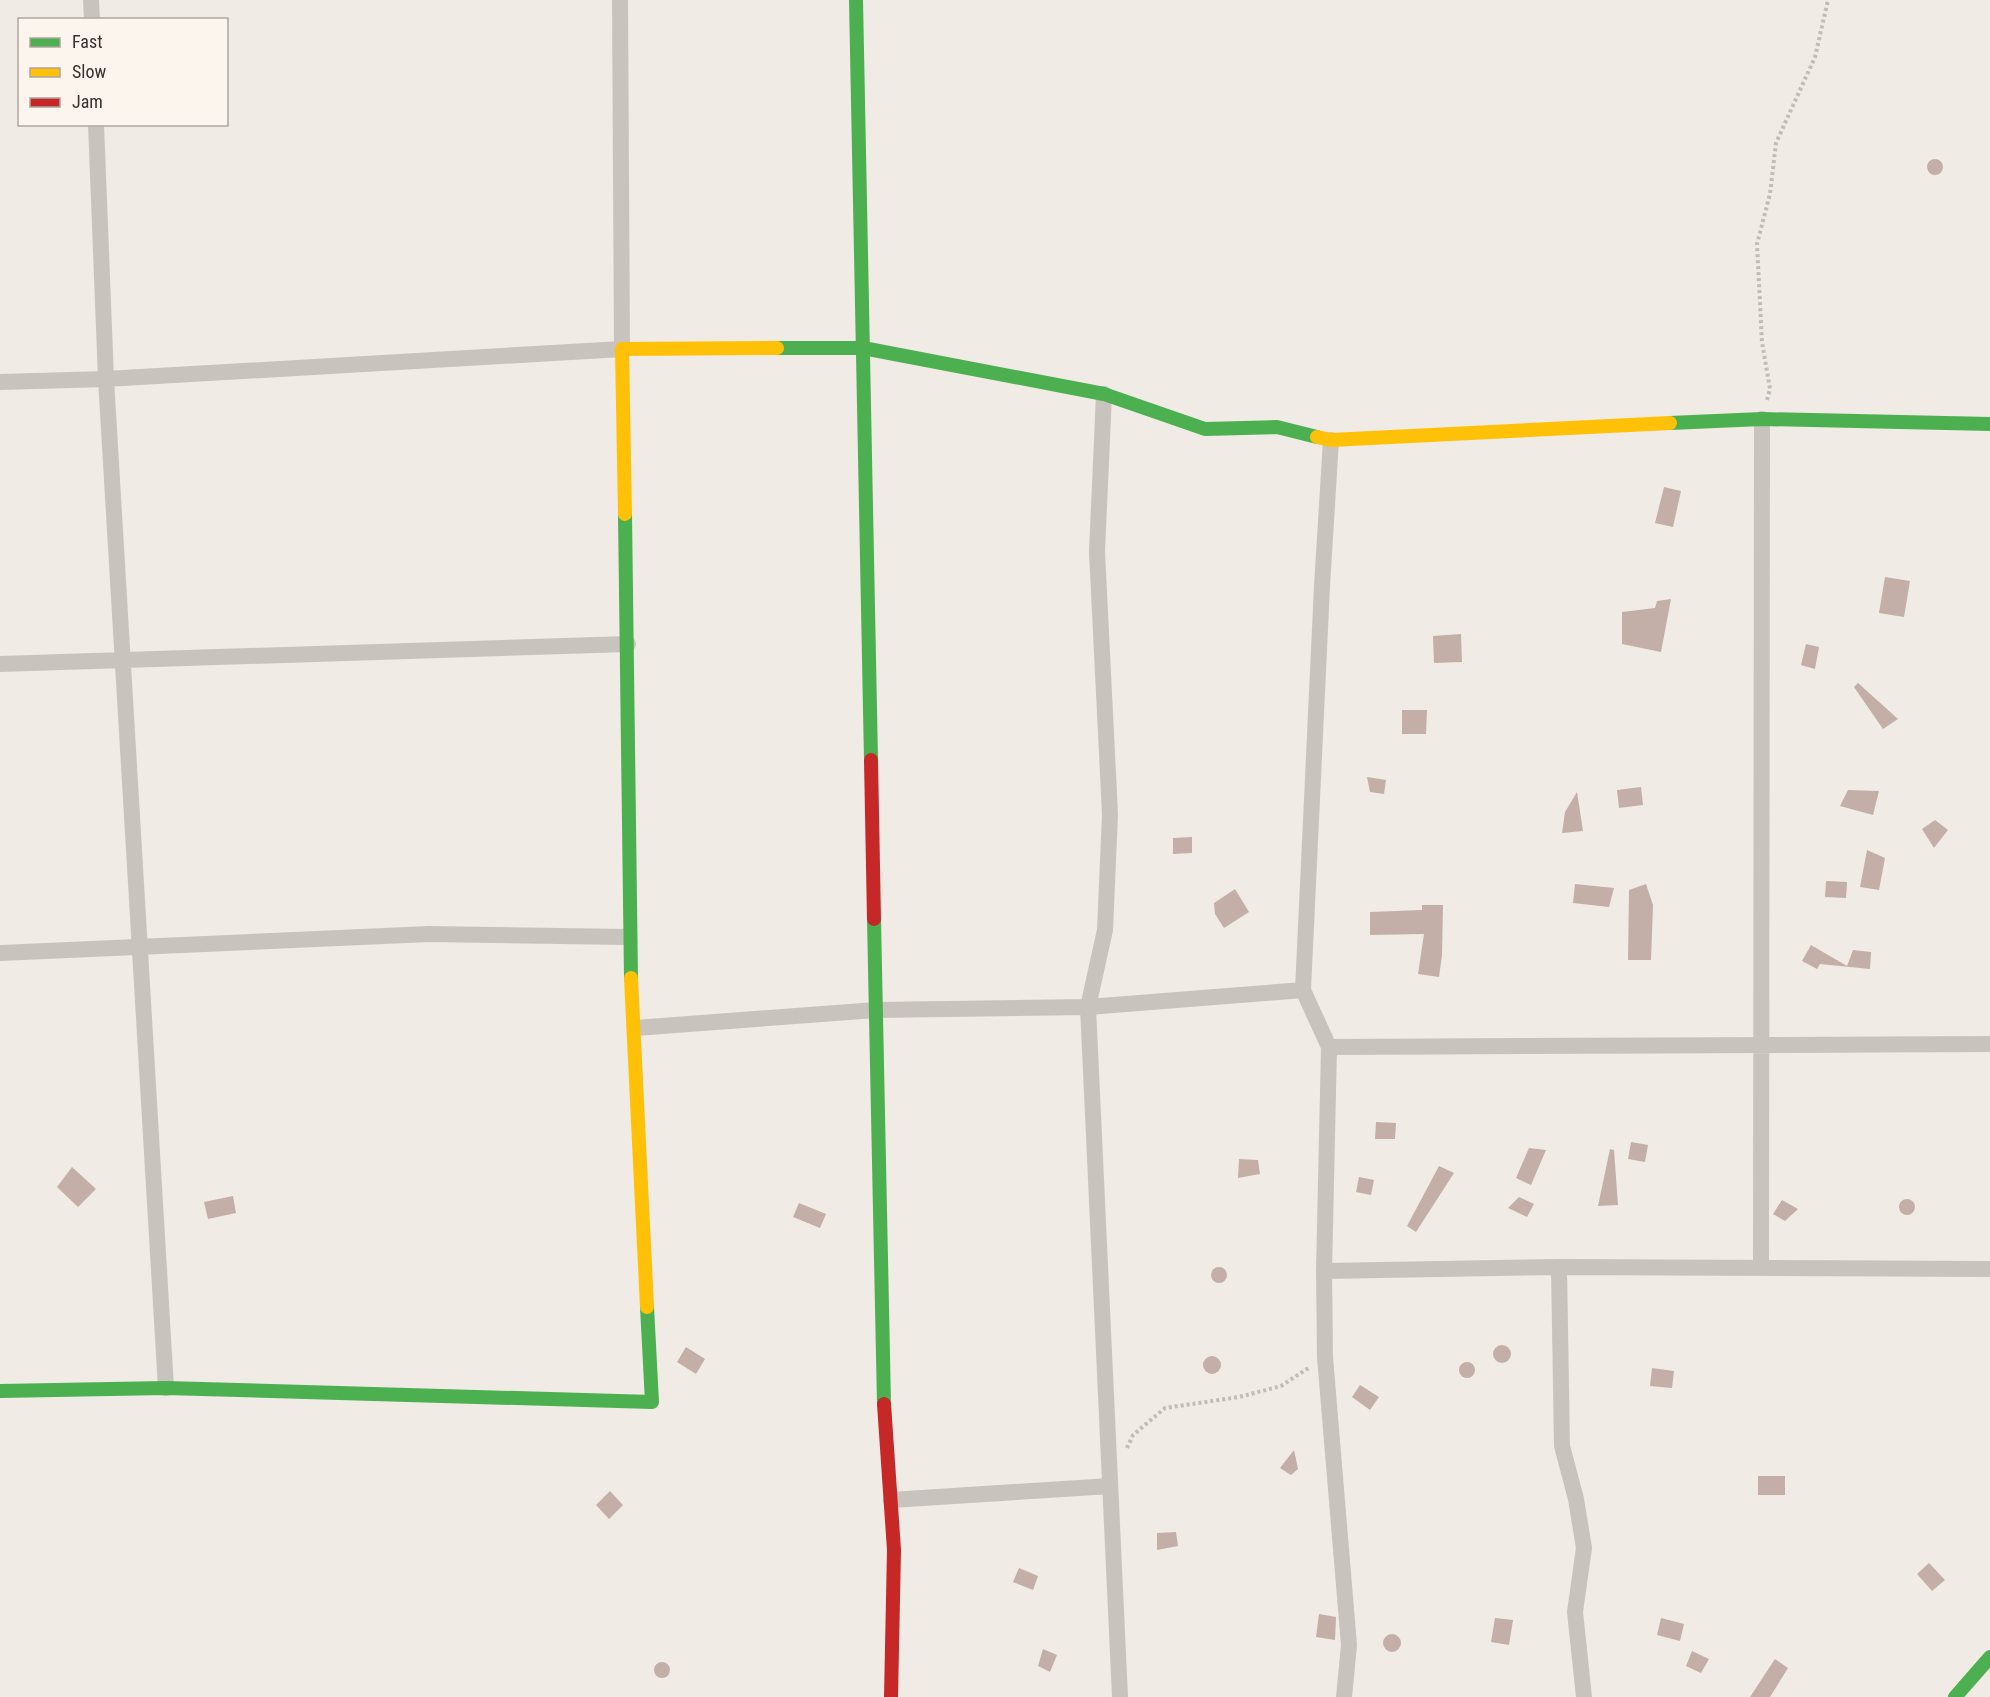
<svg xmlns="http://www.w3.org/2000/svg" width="1990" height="1697" font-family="'Roboto Condensed',sans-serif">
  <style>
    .building { fill: #c3afa7 }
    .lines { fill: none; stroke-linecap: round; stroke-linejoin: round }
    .path { stroke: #c2bbb6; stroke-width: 4; stroke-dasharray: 3 3; stroke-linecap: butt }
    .street { stroke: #c9c3be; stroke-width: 16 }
    .fast { stroke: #4caf50; stroke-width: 14 }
    .slow { stroke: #ffc107; stroke-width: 14 }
    .jam { stroke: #c62828; stroke-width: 14 }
  </style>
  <rect width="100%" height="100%" fill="#f0ebe5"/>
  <path class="building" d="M1927 167a8 8 0 1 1 16 0a8 8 0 1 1-16 0Z
    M1664,487L1681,491L1673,527L1655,523Z
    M1885,577L1910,581L1904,617L1879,613Z
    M1671,599L1661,652L1622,644V612L1655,608L1657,601Z
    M1461,634L1462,662L1434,663L1433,636Z
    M1806,644L1819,647L1815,669L1801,665Z
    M1858,683L1898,719L1883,729L1854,687Z
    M1402,710H1427L1426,734H1402Z
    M1367,777L1386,780L1384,794L1370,792Z
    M1641,787L1643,805L1619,808L1617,790Z
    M1848,790L1879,791L1873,815L1840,806Z
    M1577,792L1583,831L1562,833L1565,812Z
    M1935,820L1948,830L1934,848L1922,829Z
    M1192,837V853L1173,854V838Z
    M1867,850L1885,858L1879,890L1860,887Z
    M1826,881L1847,882L1846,898L1825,897Z
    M1575,884L1614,888L1609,907L1573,903Z
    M1646,884L1653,905L1651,960H1628L1629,890Z
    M1235,889L1249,912L1224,928L1215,914L1214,903Z
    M1422,905H1443L1442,955L1439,977L1418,974L1424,934L1370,935V912L1422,910Z
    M1811,945L1847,966L1853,950L1871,952L1870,969L1820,964L1817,969L1802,961Z
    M1376,1122L1396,1123L1395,1139H1375Z
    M1631,1142L1648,1145L1645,1162L1628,1159Z
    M1529,1148L1546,1150L1531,1185L1516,1178Z
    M1610,1149L1614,1150L1618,1205L1598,1206Z
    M1239,1159L1258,1160L1260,1174L1238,1178Z
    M1439,1166L1454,1173L1416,1232L1407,1226Z
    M72,1167L96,1189L78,1207L57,1187Z
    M1359,1177L1374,1180L1371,1195L1356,1192Z
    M233,1196L236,1213L208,1219L204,1202Z
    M1519,1197L1534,1204L1527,1217L1508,1208Z
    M1899 1207a8 8 0 1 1 16 0a8 8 0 1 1-16 0Z
    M1782,1200L1798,1209L1785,1221L1773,1214Z
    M799,1203L826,1214L820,1228L793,1217Z
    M1211 1275a8 8 0 1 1 16 0a8 8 0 1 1-16 0Z
    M1493 1354a9 9 0 1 1 18 0a9 9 0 1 1-18 0Z
    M686,1347L705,1359L696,1374L677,1362Z
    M1203 1365a9 9 0 1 1 18 0a9 9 0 1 1-18 0Z
    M1459 1370a8 8 0 1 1 16 0a8 8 0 1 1-16 0Z
    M1652,1368L1674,1371L1672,1388L1650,1386Z
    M1360,1385L1379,1397L1370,1410L1352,1397Z
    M1294,1450L1298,1469L1291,1475L1280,1468Z
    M1758,1476H1785V1495H1758Z
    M610,1491L623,1505L609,1519L596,1505Z
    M1176,1532L1178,1546L1157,1550V1533Z
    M1929,1563L1945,1580L1932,1591L1917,1574Z
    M1019,1568L1038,1576L1033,1590L1013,1582Z
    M1319,1614L1336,1617L1335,1640L1316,1637Z
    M1495,1618L1513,1620L1509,1645L1491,1642Z
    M1661,1618L1684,1624L1680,1641L1657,1635Z
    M1383 1643a9 9 0 1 1 18 0a9 9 0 1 1-18 0Z
    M1043,1649L1057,1655L1050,1672L1038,1666Z
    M1692,1651L1709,1659L1701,1673L1686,1666Z
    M1775,1659L1788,1668L1770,1697H1750Z
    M654 1670a8 8 0 1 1 16 0a8 8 0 1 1-16 0Z"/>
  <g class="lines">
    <path class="path" d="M1767,400L1770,389L1762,342L1757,244L1770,194L1776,143L1815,57L1828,0
      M1127,1448L1133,1435L1165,1408L1239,1397L1281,1386L1310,1367"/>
    <path class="street" d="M91,0L92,20
      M96,124L106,379L166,1388
      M0,382L106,379L622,349L620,0
      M1104,394L1097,552L1110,814L1105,930L1088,1007L1120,1697
      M1331,440L1322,586L1303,990L1329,1047L1324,1271L1325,1357L1349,1645L1344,1697
      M0,664L628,644
      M0,953L429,934L629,937
      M635,1028L876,1010L1088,1007L1303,990
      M1329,1047L1990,1044
      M1559,1267L1990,1269
      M1761,1268L1762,419
      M1324,1271L1559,1267L1562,1446L1576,1499L1584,1548L1575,1612L1584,1697
      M891,1500L1110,1486"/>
    <path class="fast" d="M856,0L871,760
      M777,348H863L1104,394L1205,429L1277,427L1317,437
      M1670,423L1762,419L1990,424
      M625,514L631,978
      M874,919L884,1404
      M0,1391L166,1388L652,1402L647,1307
      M1955,1697L1990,1657"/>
    <path class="slow" d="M1317,437L1331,440L1670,423
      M625,514L622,349L777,348
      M631,978L647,1307"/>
    <path class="jam" d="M871,760L874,919
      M884,1404L894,1550L891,1697"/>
  </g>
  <rect x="18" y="18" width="210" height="108" fill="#fbf5ee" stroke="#aea6a0" stroke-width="1.5"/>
  <rect x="30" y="38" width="30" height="9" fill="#4caf50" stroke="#aea6a0" stroke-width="1.5"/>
  <text x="72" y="48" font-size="18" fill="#3b302b">Fast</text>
  <rect x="30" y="68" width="30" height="9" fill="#ffc107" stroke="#aea6a0" stroke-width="1.5"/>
  <text x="72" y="78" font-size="18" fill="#3b302b">Slow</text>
  <rect x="30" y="98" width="30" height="9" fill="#c62828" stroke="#aea6a0" stroke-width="1.5"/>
  <text x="72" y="108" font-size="18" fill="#3b302b">Jam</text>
</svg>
